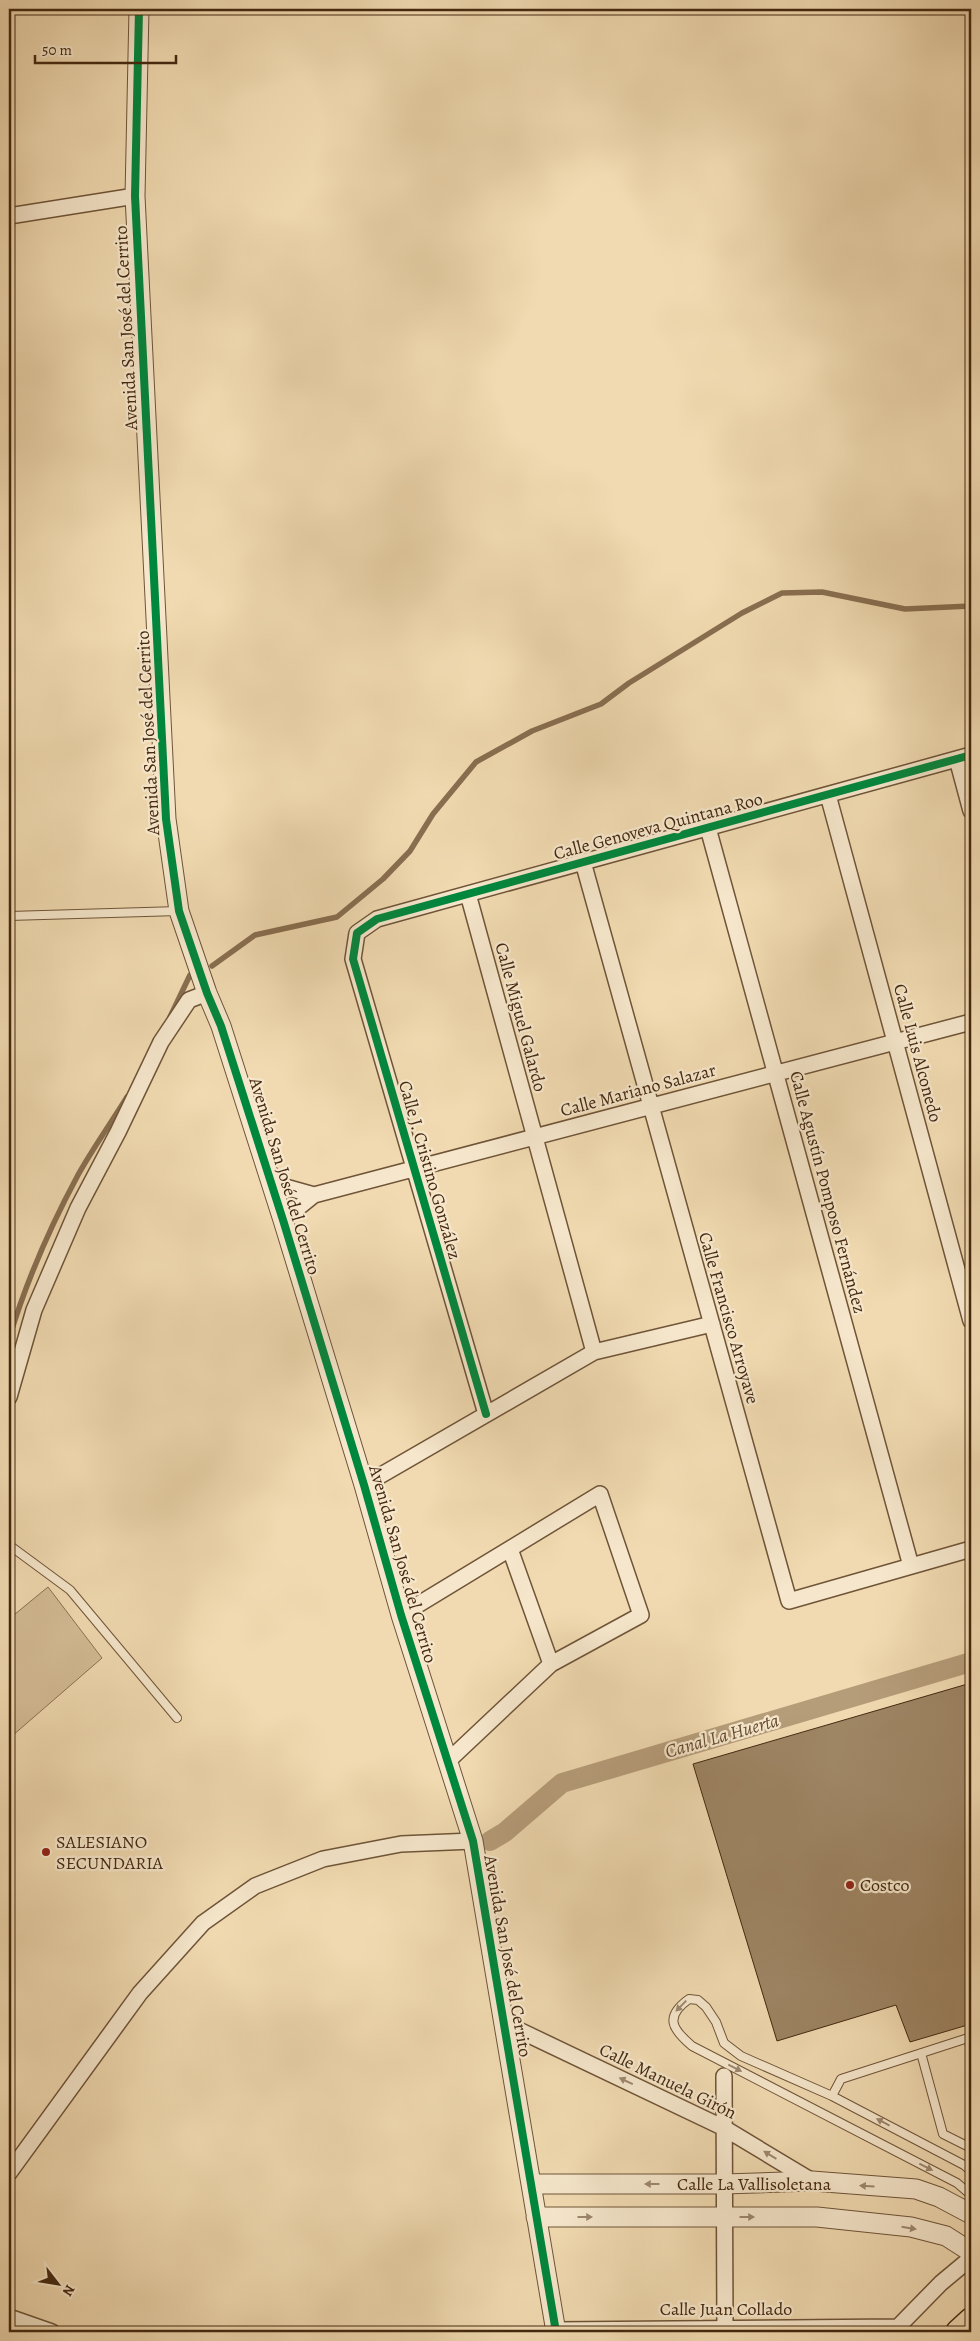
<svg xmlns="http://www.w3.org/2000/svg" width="980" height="2341" font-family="Alegreya,serif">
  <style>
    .pitch { fill: #d4bc96; stroke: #8c7253 }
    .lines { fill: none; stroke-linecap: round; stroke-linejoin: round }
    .stream { stroke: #886e50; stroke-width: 5.5 }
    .canal { stroke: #b69d7a; stroke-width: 20 }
    .building { fill: #9e8564; stroke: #442810 }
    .service-casing { stroke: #6f5438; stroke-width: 10 }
    .minor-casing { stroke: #6f5438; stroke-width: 18 }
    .tertiary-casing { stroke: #6f5438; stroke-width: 21 }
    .trunk-casing { stroke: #442810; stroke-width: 28 }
    .service { stroke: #f6e7cc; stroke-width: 8 }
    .minor { stroke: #f6e7cc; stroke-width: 15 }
    .tertiary { stroke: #f6e7cc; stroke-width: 19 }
    .trunk { stroke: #f1dab1; stroke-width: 25 }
    .cycleway-casing { stroke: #f6e7cc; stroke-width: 11 }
    .cycleway { stroke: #00873e; stroke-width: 8 }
    .oneway { fill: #9d886e }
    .poi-dot { fill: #8f2418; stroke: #f6e7cc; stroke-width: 2 }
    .labels { text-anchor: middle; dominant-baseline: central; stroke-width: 4.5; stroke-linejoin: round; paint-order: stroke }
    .street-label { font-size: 18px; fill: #442810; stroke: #f6e7cc }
    .poi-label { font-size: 18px; fill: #442810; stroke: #f6e7cc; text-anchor: start }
    .water-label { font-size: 19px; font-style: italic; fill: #664b30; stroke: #f6e7cc }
  </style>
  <rect width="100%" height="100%" fill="#f1dab1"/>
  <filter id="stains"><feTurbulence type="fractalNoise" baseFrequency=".004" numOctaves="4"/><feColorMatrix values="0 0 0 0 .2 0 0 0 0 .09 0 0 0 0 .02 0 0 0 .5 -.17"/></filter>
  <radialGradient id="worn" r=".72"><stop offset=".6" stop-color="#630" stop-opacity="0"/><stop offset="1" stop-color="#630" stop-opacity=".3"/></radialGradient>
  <path class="pitch" d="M48,1587L102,1658L12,1736L9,1733V1619Z"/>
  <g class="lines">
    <path class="stream" d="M212,966L255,935L337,917L383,879L410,851L433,814L476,762L532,731L601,704L629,683L742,613L782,593L822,592L905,609L971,606
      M170,1017L190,975
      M9,1339C26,1282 50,1227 78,1175C93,1148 111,1123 127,1097"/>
    <path class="canal" d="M490,1841L505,1832L562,1783L971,1662"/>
  </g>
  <path class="building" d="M971,1683V2024L910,2042L896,2005L777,2041L693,1764Z"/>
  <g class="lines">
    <defs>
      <path id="service" d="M9,916L179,911
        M9,1545L70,1590L177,1718
        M921,2053L943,2134L971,2148
        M832,2096L841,2079L971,2037
        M971,2171L964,2165L832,2096L741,2056L724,2043L716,2022L706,2007L698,2000L689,1999C664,2017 672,2029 692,2046L957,2183L971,2195"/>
      <path id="minor" d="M9,216L135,196
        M957,759L971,811
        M828,795L971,1321
        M708,828L911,1566
        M583,862L789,1601L971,1549
        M468,894L594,1352
        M271,1183L314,1195
        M283,1220L314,1195L971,1022
        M9,1397L34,1310L78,1208L118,1132L161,1042L189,1000L207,993
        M486,1414L353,959L357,933L377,919L971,755
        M364,1485L594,1352L712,1324
        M510,1549L551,1664
        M401,1615L600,1494L641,1615L551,1664L448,1761
        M504,2023L724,2128L812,2181
        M724,2076L725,2332
        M9,2173L140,1993L203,1923L255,1886L323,1859L401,1844L473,1841
        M9,2317L52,2332
        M556,2330L897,2327
        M893,2332L941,2283L971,2258"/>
      <path id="tertiary" d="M139,9L135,196L166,819L179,911L207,993L221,1026L283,1220L364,1485L401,1615L473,1841L556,2332
        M531,2184H724L812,2181L916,2189L939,2197L971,2214
        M536,2217H817L911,2227L946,2236L971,2252"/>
      <path id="trunk" d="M959,2332L971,2321"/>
    </defs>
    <use href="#service" class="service-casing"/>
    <use href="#minor" class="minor-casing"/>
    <use href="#tertiary" class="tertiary-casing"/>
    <use href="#trunk" class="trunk-casing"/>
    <use href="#service" class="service"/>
    <use href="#minor" class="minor"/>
    <use href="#tertiary" class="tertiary"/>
    <use href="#trunk" class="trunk"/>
    <defs>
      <path id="cycleway" d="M139,9L135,196L166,819L179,911L207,993L221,1026L283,1220L364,1485L401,1615L473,1841L556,2332
        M486,1414L353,959L357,933L377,919L971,755"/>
    </defs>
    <use href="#cycleway" class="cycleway-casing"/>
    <use href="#cycleway" class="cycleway"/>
  </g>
  <defs><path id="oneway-solid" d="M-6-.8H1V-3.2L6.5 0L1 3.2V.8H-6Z" transform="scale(1.25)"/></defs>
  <g class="oneway">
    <use href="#oneway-solid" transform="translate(681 2006) rotate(134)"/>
    <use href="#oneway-solid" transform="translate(735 2068) rotate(27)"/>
    <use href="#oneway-solid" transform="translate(626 2081) rotate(-155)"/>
    <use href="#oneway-solid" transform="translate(883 2122) rotate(-152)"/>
    <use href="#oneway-solid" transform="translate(770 2155) rotate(-149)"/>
    <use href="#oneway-solid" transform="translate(926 2167) rotate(27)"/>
    <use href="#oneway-solid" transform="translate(652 2184) rotate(180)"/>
    <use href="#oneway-solid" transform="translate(867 2186) rotate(-176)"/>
    <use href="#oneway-solid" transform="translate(585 2217)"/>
    <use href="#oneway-solid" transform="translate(747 2217)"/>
    <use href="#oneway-solid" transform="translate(909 2228) rotate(9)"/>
  </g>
  <g class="poi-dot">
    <circle cx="46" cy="1852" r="5"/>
    <circle cx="850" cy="1885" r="5"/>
  </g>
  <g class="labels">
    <g class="street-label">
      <text transform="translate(126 328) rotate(-93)">Avenida San José del Cerrito</text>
      <text transform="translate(148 733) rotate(-93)">Avenida San José del Cerrito</text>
      <text transform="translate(658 826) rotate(-15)">Calle Genoveva Quintana Roo</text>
      <text transform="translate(521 1017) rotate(75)">Calle Miguel Galardo</text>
      <text transform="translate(918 1053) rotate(75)">Calle Luis Alconedo</text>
      <text transform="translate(638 1090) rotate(-15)">Calle Mariano Salazar</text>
      <text transform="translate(430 1170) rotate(74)">Calle J. Cristino González</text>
      <text transform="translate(285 1176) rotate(73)">Avenida San José del Cerrito</text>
      <text transform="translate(828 1192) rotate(75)">Calle Agustín Pomposo Fernández</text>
      <text transform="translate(729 1318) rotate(74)">Calle Francisco Arroyave</text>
      <text transform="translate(403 1564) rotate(74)">Avenida San José del Cerrito</text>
      <text transform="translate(508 1956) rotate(80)">Avenida San José del Cerrito</text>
      <text transform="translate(668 2081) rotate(26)">Calle Manuela Girón</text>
      <text x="754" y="2184">Calle La Vallisoletana</text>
      <text x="726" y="2309">Calle Juan Collado</text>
    </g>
    <g class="poi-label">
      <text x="56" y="1842">SALESIANO<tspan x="56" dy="21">SECUNDARIA</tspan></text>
      <text x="860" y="1885">Costco</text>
    </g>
    <g class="water-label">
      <text transform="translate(722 1736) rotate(-16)">Canal La Huerta</text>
    </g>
  </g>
  <rect width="980" height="2341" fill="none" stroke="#f1dab1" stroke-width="30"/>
  <rect x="10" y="10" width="960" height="2321" fill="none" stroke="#442810" stroke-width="2.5"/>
  <rect x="15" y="15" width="950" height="2311" fill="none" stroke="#442810"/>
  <g transform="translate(58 2284) rotate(121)" stroke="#f6e7cc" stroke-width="4" paint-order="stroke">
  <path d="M0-4L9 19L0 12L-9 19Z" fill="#442810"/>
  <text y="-8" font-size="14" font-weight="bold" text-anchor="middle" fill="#442810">N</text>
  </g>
  <path d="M35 55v8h141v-8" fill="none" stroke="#442810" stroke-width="2.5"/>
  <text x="42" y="55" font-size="15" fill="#442810" stroke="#f6e7cc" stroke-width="4" paint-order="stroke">50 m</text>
  <rect width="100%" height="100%" filter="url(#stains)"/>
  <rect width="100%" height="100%" fill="url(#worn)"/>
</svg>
